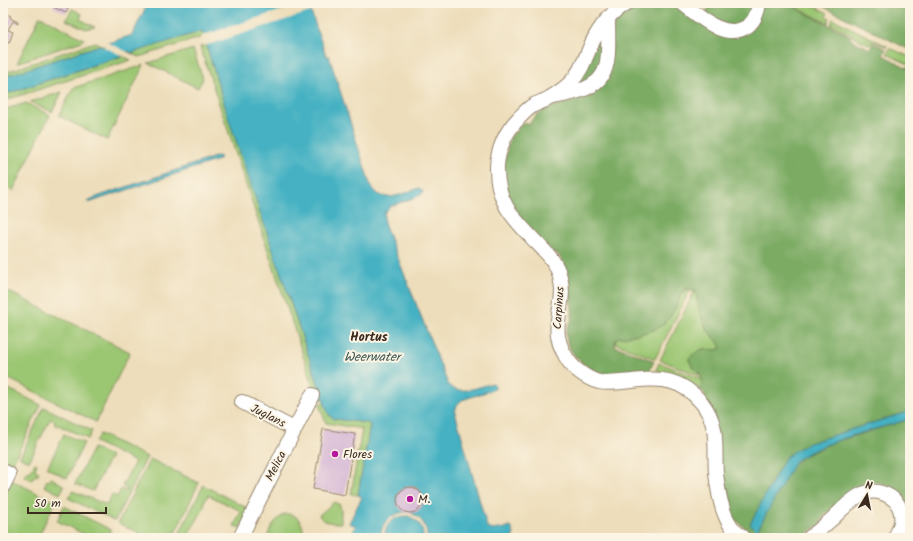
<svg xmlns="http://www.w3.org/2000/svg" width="913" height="541" font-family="Kalam,sans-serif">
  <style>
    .green { fill: #9bc672; stroke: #6b7848 }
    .forest { fill: #7cab64; stroke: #5c6a41 }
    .water { fill: #44b1c2; stroke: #406e70 }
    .pier { fill: #edddba }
    .building { fill: #d2b1d4 }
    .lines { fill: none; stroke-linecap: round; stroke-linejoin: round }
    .minor-casing { stroke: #94846c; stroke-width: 16 }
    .minor { stroke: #fff; stroke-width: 14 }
    .poi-dot { fill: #b5179e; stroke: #fcf5e5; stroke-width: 1.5 }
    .labels { text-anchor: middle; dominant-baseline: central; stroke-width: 4; stroke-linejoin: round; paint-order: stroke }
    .street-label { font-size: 12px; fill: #3b2a1e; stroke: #fcf5e5 }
    .poi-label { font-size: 12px; fill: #3b2a1e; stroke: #fcf5e5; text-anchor: start }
    .neighbourhood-label { font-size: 13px; font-weight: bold; fill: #3b2a1e; stroke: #fcf5e5 }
    .water-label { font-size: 13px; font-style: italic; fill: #3e5957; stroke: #fcf5e5 }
  </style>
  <rect width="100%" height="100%" fill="#fcf5e5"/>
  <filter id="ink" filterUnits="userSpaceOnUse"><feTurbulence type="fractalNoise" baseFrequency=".025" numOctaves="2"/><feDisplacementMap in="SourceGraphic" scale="8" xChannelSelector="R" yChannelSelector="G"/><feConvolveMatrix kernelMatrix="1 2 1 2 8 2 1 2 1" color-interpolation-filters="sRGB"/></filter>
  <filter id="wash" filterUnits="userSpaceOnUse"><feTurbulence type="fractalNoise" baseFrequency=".012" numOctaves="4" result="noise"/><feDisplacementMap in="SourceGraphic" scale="16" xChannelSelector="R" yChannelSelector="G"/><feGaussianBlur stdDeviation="0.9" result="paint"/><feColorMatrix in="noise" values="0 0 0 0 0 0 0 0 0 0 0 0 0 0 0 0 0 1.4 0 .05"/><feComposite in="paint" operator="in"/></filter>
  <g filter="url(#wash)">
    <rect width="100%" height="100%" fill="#edddba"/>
    <path class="green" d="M785,3H797L805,7L807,3L828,13L826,16L830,18L828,23L789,4L788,5Z
      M72,9L82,14L80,19L95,27L86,29L66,20Z
      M40,16L84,39L82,41L17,63Z
      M833,19L887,46V47L873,41L870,45L852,36L853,35L831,24Z
      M202,30L203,37L139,57L126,51L132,53Z
      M95,42L105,47L100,45L3,77V73Z
      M206,45L230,123L323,399L318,400L200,47Z
      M890,48L910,57V62L908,64L887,54Z
      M193,49L203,79L198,88L148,63Z
      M123,56L131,60L3,101V95Z
      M144,65L107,140L59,116L73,88Z
      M62,92L52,112L30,102Z
      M26,103L50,115L13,191L3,185V110Z
      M3,289L130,352L96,422L3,376Z
      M685,289L690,290L655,359L615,343L616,338L627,336L671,316L680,296Z
      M694,292L696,293C697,300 704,326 708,331C714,338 719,340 721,349L712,350L703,348L696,370L701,376L660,360Z
      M659,363L702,379L701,386V391L684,378L656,370Z
      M3,386L41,405L10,469L3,466Z
      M324,402L329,415L337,419L368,423L370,425L358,495L351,494L362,429L326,423L319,404Z
      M44,407L92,431L88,439L58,425L57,426L54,424L55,421L50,419L30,460H26L20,457Z
      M64,434L84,443L67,478L47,468Z
      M100,434L147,457L115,521L68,498L73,491L107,505L112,494L117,497L121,489L126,491L128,490L122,486L135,462L95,442Z
      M93,448L111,456L93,491L75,484Z
      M150,459L199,483L175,533L172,532L169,538H149L118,523Z
      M35,463L37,464L35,470L39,472L37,476L35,475L32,480L24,476L27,471L30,472Z
      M51,478L55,480V482H56L57,481L64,486L60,494L44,486L47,480L49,481Z
      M11,480L55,502L38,538H3V496Z
      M203,485L249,509L240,528L234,526L241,512L239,510L208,495L204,502L205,505C200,517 192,527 186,538H177L202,488H203Z
      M334,502L340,505L341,510V523C333,523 322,523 319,515Z
      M64,506L111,530L107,538H92L57,521Z
      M285,514C299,513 305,526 303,538H267C270,528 275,519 285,514Z"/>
    <path class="forest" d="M640,3H672L732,35L763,3H778L788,8L790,5L851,36L850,39L870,49L873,43L886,49L883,55L907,68L910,64V411L809,443L785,458L750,524L774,498L792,465L803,456L834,442L910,419V504L909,506L902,494L895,489L882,483L875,482L867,483L853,490L824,516L820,525L800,538H760L752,534L737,521L732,520L704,400L705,394C697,387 705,385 701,377C698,368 691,370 689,358C705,344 703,352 721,349C718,338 711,337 707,329C700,317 698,305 696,293L688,289H685C679,297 677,306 672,314C661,334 636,334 617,338L615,341V346L654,361L649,372C636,372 622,375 609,374C589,373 566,354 566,333C566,327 572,322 572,316C573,310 571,303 570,297C569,278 569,271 558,254L551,252L514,211L501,176L510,138L523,123L530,124C534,107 579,100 594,95L597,91L594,89L615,22L627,8Z
      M711,3H755L751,17L731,27L705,15Z
      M816,3H910V50Z
      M602,32L603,64L586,86L576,81Z"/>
    <path class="water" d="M148,3H308L326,56H329L371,187C384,205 401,194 419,188L423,191L421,195L391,206L384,213V223L448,384C458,397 480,386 493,383L495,385V389L462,400L457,405L455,412L487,527L492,530L511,527L514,534L512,538H427C427,526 422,518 411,513C434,508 422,480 405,488C401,490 398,492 398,497C396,504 400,508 406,512C392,513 380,523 381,538L368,533L365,538H361L352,534L356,526L349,523L362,497L358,495L370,425L368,423L334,419L331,417L328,413L230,123L202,31L132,53L127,51L124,55L3,95V77L100,45L105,47L108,43L132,35Z
      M218,156L221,157L218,160L88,203L89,200L102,195Z
      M910,411V419C875,430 825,440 795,461L757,531L750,524L785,458L794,451L809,443Z
      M408,516C418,520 424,527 423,538H385C384,524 394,516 408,516Z"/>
    <path class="pier" d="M304,3H310L313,11L204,46L201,36Z
      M106,42L128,52L125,57L104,47Z"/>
    <g id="blocks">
      <path class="building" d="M55,3H71L66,13L53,7Z
        M5,13L11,16L10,18L18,22V24L13,21L8,30L13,32L9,43L3,40V14Z
        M323,429L355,434L345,495L313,489Z
        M397 500a13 13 0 1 1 26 0a13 13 0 1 1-26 0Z"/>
    </g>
  </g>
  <g filter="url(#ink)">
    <use href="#blocks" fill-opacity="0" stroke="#94846c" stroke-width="1"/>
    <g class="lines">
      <defs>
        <path id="minor" d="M628,3C612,12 600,26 592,43C586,56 582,71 571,82C566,87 558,93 551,97C546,101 539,102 534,105C528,108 523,114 518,119C506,131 498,149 497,166C496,203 514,219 538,244C547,253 557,263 560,277C568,305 547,325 565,355C568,361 572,366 577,370C583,375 591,380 599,382C610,384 622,382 632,381C661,377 682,379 702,403C720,426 714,447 716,473C718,490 721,512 731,526C734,531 739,534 744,538
          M682,3C699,16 726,43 749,25C755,20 758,11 759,3
          M553,97C611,87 609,73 608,20
          M242,402L294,429
          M3,471L9,474L3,486
          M240,538L312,395
          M809,538C817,532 825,525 833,518C846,506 862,486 882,493C889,495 893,498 897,503C905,515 901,526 895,538"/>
      </defs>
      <use href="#minor" class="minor-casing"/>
      <use href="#minor" class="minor"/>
    </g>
  </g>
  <g class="poi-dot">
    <circle cx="335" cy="454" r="4"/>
    <circle cx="410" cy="499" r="4"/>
  </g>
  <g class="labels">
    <g class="street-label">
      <text transform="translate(559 308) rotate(-86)">Carpinus</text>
      <text transform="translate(268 416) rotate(27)">Juglans</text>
      <text transform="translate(276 466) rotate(-63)">Melica</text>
    </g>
    <g class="poi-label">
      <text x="343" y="454">Flores</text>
      <text x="418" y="499">M.</text>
    </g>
    <g class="neighbourhood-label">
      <text x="369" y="337">Hortus</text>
    </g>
    <g class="water-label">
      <text x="372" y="357">Weerwater</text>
    </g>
  </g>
  <rect width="913" height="541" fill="none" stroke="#fcf5e5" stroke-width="16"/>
  <g transform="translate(867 495) rotate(10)" stroke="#fcf5e5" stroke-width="3" paint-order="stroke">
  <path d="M0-3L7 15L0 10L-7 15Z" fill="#3b2a1e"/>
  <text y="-6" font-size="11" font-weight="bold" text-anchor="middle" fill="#3b2a1e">N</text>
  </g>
  <path d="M28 507v6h78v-6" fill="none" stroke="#3b2a1e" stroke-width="2"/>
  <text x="34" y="507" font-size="12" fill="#3b2a1e" stroke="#fcf5e5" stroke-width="3" paint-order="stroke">50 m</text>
</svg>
